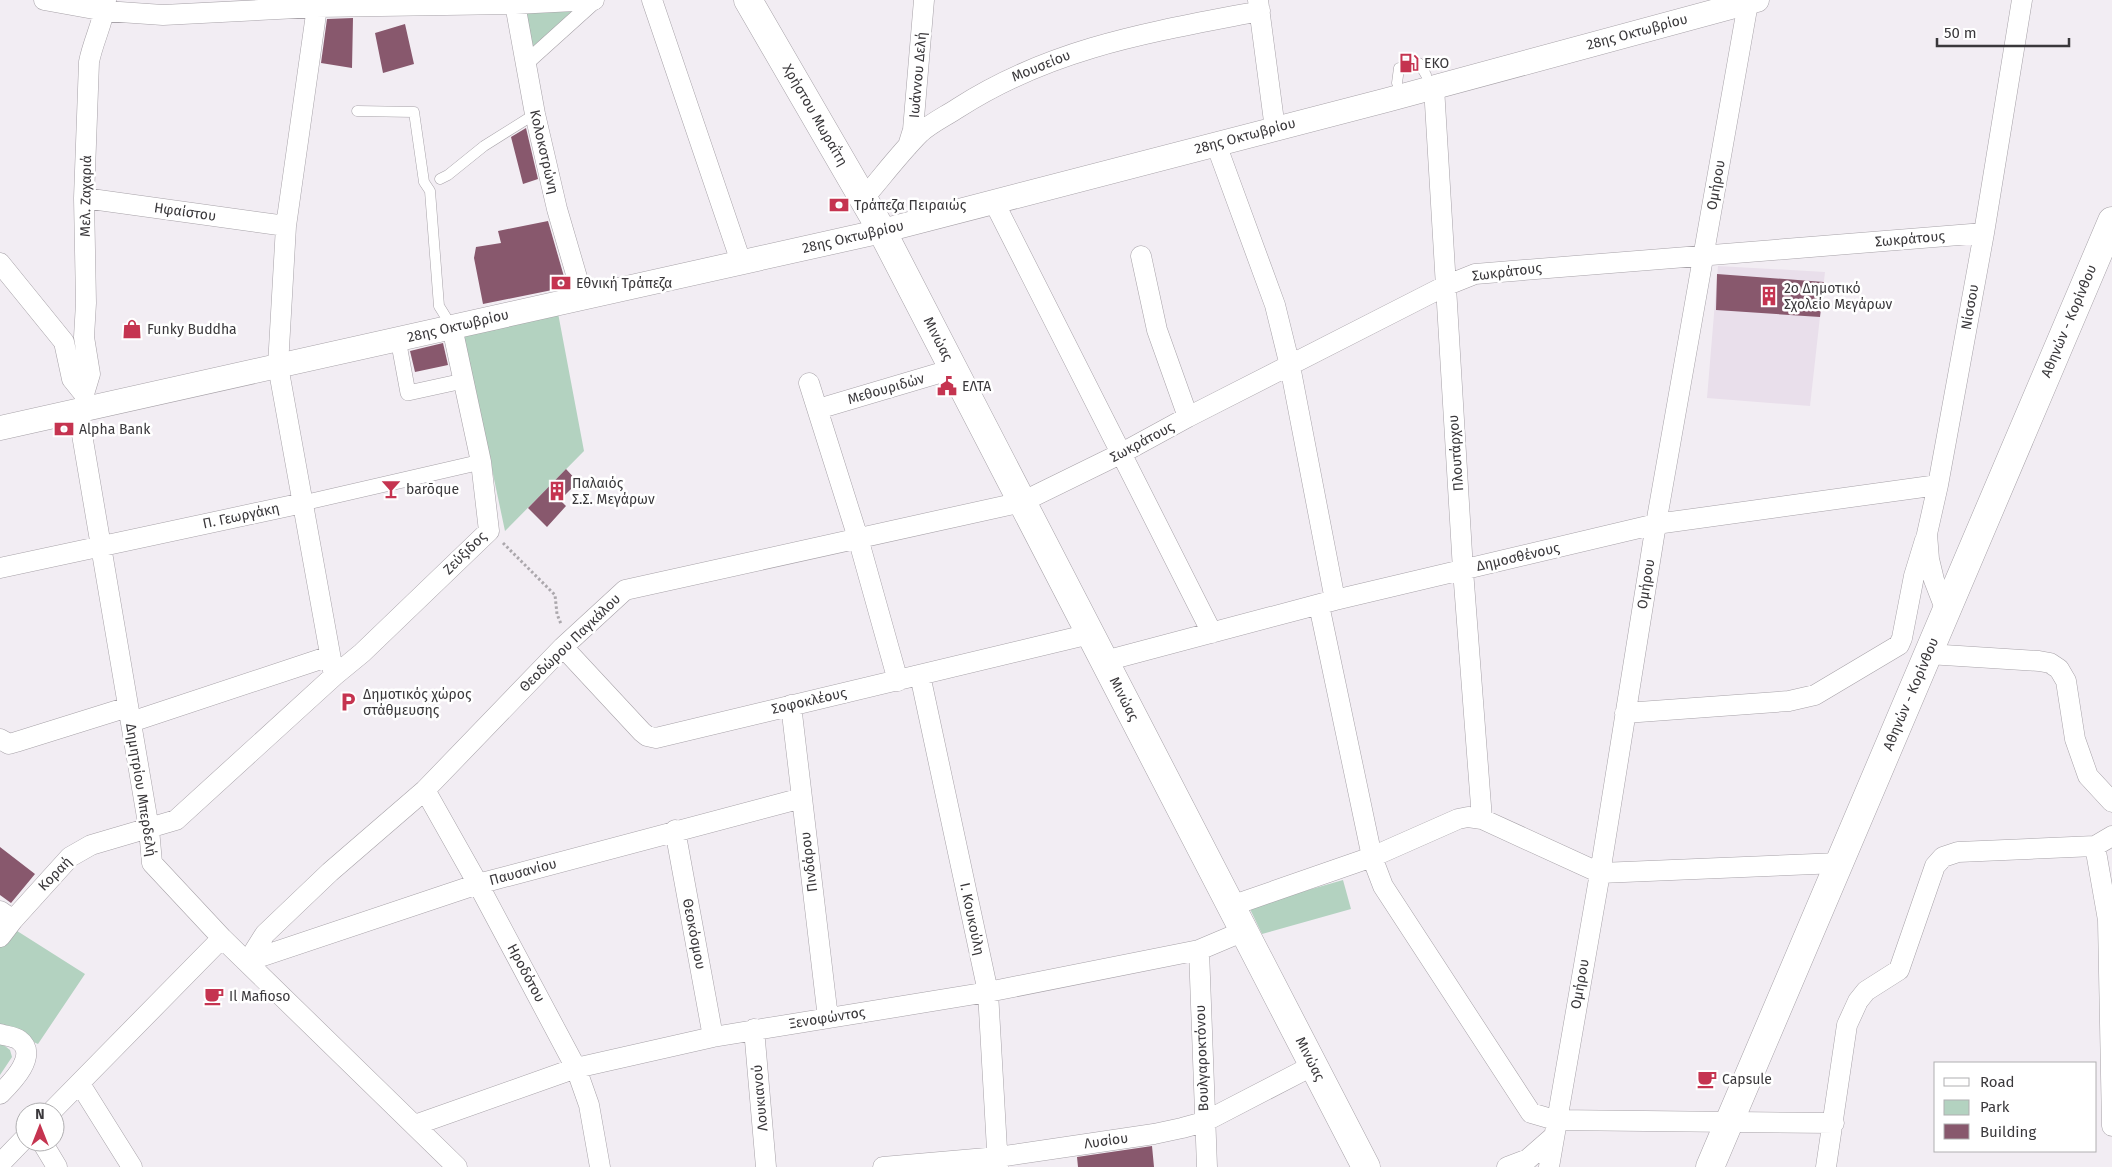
<svg xmlns="http://www.w3.org/2000/svg" width="2112" height="1167" font-family="'Fira Sans',sans-serif">
  <style>
    .built { fill: #e9dfeb }
    .green { fill: #b3d2c0 }
    .building { fill: #88586d }
    .lines { fill: none; stroke-linecap: round; stroke-linejoin: round }
    .service-casing { stroke: #a7a2a8; stroke-width: 11 }
    .pedestrian-casing { stroke: #a7a2a8; stroke-width: 16 }
    .minor-casing { stroke: #a7a2a8; stroke-width: 21 }
    .tertiary-casing { stroke: #a7a2a8; stroke-width: 25 }
    .secondary-casing { stroke: #a7a2a8; stroke-width: 29 }
    .path { stroke: #aba7ac; stroke-width: 3; stroke-dasharray: 2.5 2.5; stroke-linecap: butt }
    .service { stroke: #fff; stroke-width: 10 }
    .pedestrian { stroke: #fff; stroke-width: 15 }
    .minor { stroke: #fff; stroke-width: 20 }
    .tertiary { stroke: #fff; stroke-width: 24 }
    .secondary { stroke: #fff; stroke-width: 28 }
    .labels { text-anchor: middle; dominant-baseline: central; stroke-width: 5; stroke-linejoin: round; paint-order: stroke }
    .street-label { font-size: 14px; fill: #3a383b; stroke: #fff }
    .poi-label { font-size: 14px; fill: #3a383b; stroke: #fff; text-anchor: start }
  </style>
  <rect width="100%" height="100%" fill="#f2edf3"/>
  <path class="built" d="M1718,266L1825,272L1810,406L1707,398Z"/>
  <path class="green" d="M524,4L576,11L533,47Z
    M558,313L584,451L505,531L463,332Z
    M1343,880L1351,909L1262,934L1249,907Z
    M14,929L85,974L38,1044L0,1027V947Z
    M0,1042L10,1050L12,1057L0,1075Z"/>
  <path class="building" d="M353,18L352,68L321,63L327,19Z
    M405,24L414,64L383,73L375,33Z
    M526,128L538,179L523,184L511,137Z
    M548,221L567,287L483,304L474,258L476,247L501,243L498,231Z
    M1717,274L1824,282L1820,317L1716,310Z
    M443,343L448,365L415,372L410,351Z
    M566,469L578,482L560,500L566,506L547,527L528,508Z
    M0,847L35,874L11,903L0,895Z
    M1152,1146L1154,1167H1078L1077,1157Z"/>
  <g class="lines">
    <defs>
      <path id="service" d="M1397,83L1399,68L1419,63L1426,75
        M357,111L414,112L424,182L430,191L439,306L452,327
        M440,179L448,175L484,146L535,114"/>
      <path id="pedestrian" d="M525,64L596,0
        M398,339L408,393L463,381
        M303,503L481,462"/>
      <path id="minor" d="M44,0L105,11L163,15L317,7L515,4L594,0
        M318,0L286,226L278,366L334,676
        M652,0L741,262
        M1258,0L1275,129
        M515,4L535,114L557,209L583,298
        M1434,87L1463,570L1482,819
        M1216,144L1275,305L1290,366L1335,600
        M908,146L913,130L924,0
        M84,198L286,226
        M863,199C882,177 900,153 920,133C931,123 946,116 958,108C1053,47 1152,32 1260,11
        M994,202L1212,633
        M1141,256L1157,330L1188,417
        M0,263L64,342L72,379L84,394L86,403
        M809,383L858,538L898,681
        M84,394L90,374L84,337L86,303L84,198L89,62C93,41 104,21 106,0
        M818,409L953,369
        M78,411L149,829L152,863L222,938L457,1167
        M0,568L303,503
        M1319,605L1372,857L1383,886L1531,1113L1555,1120L1834,1123
        M1946,611L1934,580L1929,559L1927,534L1938,485L1984,233L2022,0
        M563,647L642,732L647,736L656,738L1090,634
        M1928,654L2039,661L2050,663L2059,669L2066,681L2075,739L2088,776L2112,802
        M1105,661L1335,600L1656,524L1938,485
        M920,675L988,992L998,1167
        M791,705L828,1018
        M1625,713L1789,701L1815,695L1899,645L1902,638L1914,576L1925,540
        M131,722L330,656
        M0,739L9,744L16,742L128,707
        M425,790L478,884L576,1068L589,1105L600,1167
        M675,830L713,1037
        M2095,846L2108,920L2112,1126
        M1231,906L1372,857L1458,819L1468,817L1482,819L1600,873L1839,863
        M0,911L13,920L70,857L91,845L176,820L334,676L362,653L489,531L481,462L452,327
        M0,937L13,920
        M1199,950L1207,1167
        M248,961L265,934L330,872L425,790L563,647L625,590L1022,502L1122,453L1188,417L1445,286L1475,274L1984,233
        M248,961L478,884L802,798
        M754,1029L766,1167
        M0,1034C6,1036 15,1037 19,1040C40,1055 10,1084 0,1094
        M80,1084L132,1167
        M51,1112L222,938
        M415,1125L576,1068L713,1037L988,992L1199,950L1244,931
        M42,1142L57,1167
        M0,1164L25,1138
        M883,1167L998,1157L1154,1134L1182,1128L1204,1122L1314,1065
        M1507,1167L1528,1159L1552,1138
        M1549,1167L1600,873L1656,524L1748,3
        M1826,1167L1847,1025L1858,1001L1866,991L1899,970L1935,866L1943,857L1958,852L2095,846L2112,836"/>
      <path id="tertiary" d="M0,428L882,231L1387,100L1757,0"/>
      <path id="secondary" d="M748,0L882,231L1366,1167
        M1710,1167L2112,221"/>
    </defs>
    <use href="#service" class="service-casing"/>
    <use href="#pedestrian" class="pedestrian-casing"/>
    <use href="#minor" class="minor-casing"/>
    <use href="#tertiary" class="tertiary-casing"/>
    <use href="#secondary" class="secondary-casing"/>
    <path class="path" d="M503,543L555,595L557,614L561,624"/>
    <use href="#service" class="service"/>
    <use href="#pedestrian" class="pedestrian"/>
    <use href="#minor" class="minor"/>
    <use href="#tertiary" class="tertiary"/>
    <use href="#secondary" class="secondary"/>
  </g>
  <defs>
    <symbol id="fuel-bare" viewBox="-9 -9 18 18"><path d="M-5.5-6h7V0h2V4h1.3V-2.5L3-4.5l.8-.8L6-3V5H2.5V1h-1V6h-7ZM-4.2-4.7v3.2H.2V-4.7Z" fill="#c53450" stroke="#fff" stroke-width="2.5" paint-order="stroke"/></symbol>
    <symbol id="bank-bare" viewBox="-9 -9 18 18"><path d="M-6-4H6V4H-6ZM0-2.3a2.3 2.3 0 1 0 0 4.6a2.3 2.3 0 1 0 0-4.6Z" fill="#c53450" stroke="#fff" stroke-width="2.5" paint-order="stroke"/></symbol>
    <symbol id="building-bare" viewBox="-9 -9 18 18"><path d="M-4-6H4V6H1V3H-1V6H-4ZM-2.5-4.3h1.7v1.8h-1.7ZM.8-4.3h1.7v1.8H.8ZM-2.5-1h1.7V.8h-1.7ZM.8-1h1.7V.8H.8Z" fill="#c53450" stroke="#fff" stroke-width="2.5" paint-order="stroke"/></symbol>
    <symbol id="shop-bare" viewBox="-9 -9 18 18"><path d="M-5-2.5h2.3a2.7 3.5 0 0 1 5.4 0H5L5.5 6h-11ZM-1.5-2.5h3a1.5 2.3 0 0 0-3 0Z" fill="#c53450" stroke="#fff" stroke-width="2.5" paint-order="stroke"/></symbol>
    <symbol id="civic-bare" viewBox="-9 -9 18 18"><path d="M-.6-6.5H3V-4.5H.6V-3L4-1V1h2V6H-6V1h2V-1L-.6-3ZM-1.2 2.5V6h2.4V2.5Z" fill="#c53450" stroke="#fff" stroke-width="2.5" paint-order="stroke"/></symbol>
    <symbol id="bar-bare" viewBox="-9 -9 18 18"><path d="M-6-5H6L.8 .8V4.5H3.5V6h-7V4.5H-.8V.8Z" fill="#c53450" stroke="#fff" stroke-width="2.5" paint-order="stroke"/></symbol>
    <symbol id="parking-bare" viewBox="-9 -9 18 18"><path d="M-3.5-5.5H1a3.5 3.5 0 0 1 0 7H-1V5.5H-3.5ZM-1-3.4V-.6H.8a1.4 1.4 0 0 0 0-2.8Z" fill="#c53450" stroke="#fff" stroke-width="2.5" paint-order="stroke"/></symbol>
    <symbol id="cafe-bare" viewBox="-9 -9 18 18"><path d="M-5.5-4.5H6V0H3Q3 3.5 0 3.5H-2.5Q-5.5 3.5-5.5 0ZM3-3.2v2h1.7v-2ZM-6 4.5H4V6H-6Z" fill="#c53450" stroke="#fff" stroke-width="2.5" paint-order="stroke"/></symbol>
  </defs>
  <g fill-rule="evenodd">
    <use href="#fuel-bare" x="1395" y="49" width="28" height="28"/>
    <use href="#bank-bare" x="825" y="191" width="28" height="28"/>
    <use href="#bank-bare" x="547" y="269" width="28" height="28"/>
    <use href="#building-bare" x="1755" y="282" width="28" height="28"/>
    <use href="#shop-bare" x="118" y="315" width="28" height="28"/>
    <use href="#civic-bare" x="933" y="372" width="28" height="28"/>
    <use href="#bank-bare" x="50" y="415" width="28" height="28"/>
    <use href="#bar-bare" x="377" y="475" width="28" height="28"/>
    <use href="#building-bare" x="543" y="477" width="28" height="28"/>
    <use href="#parking-bare" x="334" y="688" width="28" height="28"/>
    <use href="#cafe-bare" x="200" y="982" width="28" height="28"/>
    <use href="#cafe-bare" x="1693" y="1065" width="28" height="28"/>
  </g>
  <g class="labels">
    <g class="street-label">
      <text transform="translate(1637 32) rotate(-15)">28ης Οκτωβρίου</text>
      <text transform="translate(1041 66) rotate(-22)">Μουσείου</text>
      <text transform="translate(918 75) rotate(-85)">Ιωάννου Δελή</text>
      <text transform="translate(815 115) rotate(60)">Χρήστου Μωραΐτη</text>
      <text transform="translate(1245 136) rotate(-15)">28ης Οκτωβρίου</text>
      <text transform="translate(544 152) rotate(77)">Κολοκοτρώνη</text>
      <text transform="translate(1716 185) rotate(-80)">Ομήρου</text>
      <text transform="translate(86 196) rotate(-89)">Μελ. Ζαχαριά</text>
      <text transform="translate(185 212) rotate(8)">Ηφαίστου</text>
      <text transform="translate(853 237) rotate(-13)">28ης Οκτωβρίου</text>
      <text transform="translate(1910 239) rotate(-5)">Σωκράτους</text>
      <text transform="translate(1507 272) rotate(-7)">Σωκράτους</text>
      <text transform="translate(1970 307) rotate(-80)">Νίσσου</text>
      <text transform="translate(2069 321) rotate(-67)">Αθηνών - Κορίνθου</text>
      <text transform="translate(458 326) rotate(-13)">28ης Οκτωβρίου</text>
      <text transform="translate(938 339) rotate(63)">Μινώας</text>
      <text transform="translate(886 389) rotate(-16)">Μεθουριδών</text>
      <text transform="translate(1142 442) rotate(-28)">Σωκράτους</text>
      <text transform="translate(1456 453) rotate(-94)">Πλουτάρχου</text>
      <text transform="translate(241 516) rotate(-12)">Π. Γεωργάκη</text>
      <text transform="translate(465 553) rotate(-45)">Ζεύξιδος</text>
      <text transform="translate(1518 557) rotate(-13)">Δημοσθένους</text>
      <text transform="translate(1646 584) rotate(-81)">Ομήρου</text>
      <text transform="translate(570 643) rotate(-44)">Θεοδώρου Παγκάλου</text>
      <text transform="translate(1911 694) rotate(-67)">Αθηνών - Κορίνθου</text>
      <text transform="translate(1124 699) rotate(63)">Μινώας</text>
      <text transform="translate(809 701) rotate(-13)">Σοφοκλέους</text>
      <text transform="translate(141 790) rotate(81)">Δημητρίου Μπερδελή</text>
      <text transform="translate(809 862) rotate(-97)">Πινδάρου</text>
      <text transform="translate(523 872) rotate(-15)">Παυσανίου</text>
      <text transform="translate(55 874) rotate(-46)">Κοραή</text>
      <text transform="translate(972 919) rotate(78)">Ι. Κουκούλη</text>
      <text transform="translate(694 934) rotate(79)">Θεοκόσμου</text>
      <text transform="translate(526 973) rotate(62)">Ηροδότου</text>
      <text transform="translate(1580 984) rotate(-80)">Ομήρου</text>
      <text transform="translate(827 1018) rotate(-9)">Ξενοφώντος</text>
      <text transform="translate(1202 1058) rotate(-92)">Βουλγαροκτόνου</text>
      <text transform="translate(1310 1059) rotate(63)">Μινώας</text>
      <text transform="translate(760 1098) rotate(-95)">Λουκιανού</text>
      <text transform="translate(1106 1141) rotate(-8)">Λυσίου</text>
    </g>
    <g class="poi-label">
      <text x="1424" y="63">EKO</text>
      <text x="854" y="205">Τράπεζα Πειραιώς</text>
      <text x="576" y="283">Εθνική Τράπεζα</text>
      <text x="1784" y="288">2ο Δημοτικό<tspan x="1784" dy="16">Σχολείο Μεγάρων</tspan></text>
      <text x="147" y="329">Funky Buddha</text>
      <text x="962" y="386">ΕΛΤΑ</text>
      <text x="79" y="429">Alpha Bank</text>
      <text x="572" y="483">Παλαιός<tspan x="572" dy="16">Σ.Σ. Μεγάρων</tspan></text>
      <text x="406" y="489">barōque</text>
      <text x="363" y="694">Δημοτικός χώρος<tspan x="363" dy="16">στάθμευσης</tspan></text>
      <text x="229" y="996">Il Mafioso</text>
      <text x="1722" y="1079">Capsule</text>
    </g>
  </g>
  <rect x="1934" y="1062" width="162" height="90" fill="#ffffff" stroke="#b0afb1"/>
  <rect x="1944" y="1078" width="25" height="8" fill="#ffffff" stroke="#b0afb1"/>
  <text x="1980" y="1087" font-size="15" fill="#3a383b">Road</text>
  <rect x="1944" y="1100" width="25" height="15" fill="#b3d2c0" stroke="#b0afb1"/>
  <text x="1980" y="1112" font-size="15" fill="#3a383b">Park</text>
  <rect x="1944" y="1124" width="25" height="15" fill="#88586d" stroke="#b0afb1"/>
  <text x="1980" y="1137" font-size="15" fill="#3a383b">Building</text>
  <g transform="translate(40 1127)"><circle r="24" fill="#ffffff" stroke="#b0afb1"/>
  <path d="M0-4L9 19L0 12L-9 19Z" fill="#c53450"/>
  <text y="-8" font-size="14" font-weight="bold" text-anchor="middle" fill="#3a383b">N</text>
  </g>
  <path d="M1937 38v8h132v-8" fill="none" stroke="#3a383b" stroke-width="2.5"/>
  <text x="1944" y="38" font-size="15" fill="#3a383b" stroke="#ffffff" stroke-width="4" paint-order="stroke">50 m</text>
</svg>
